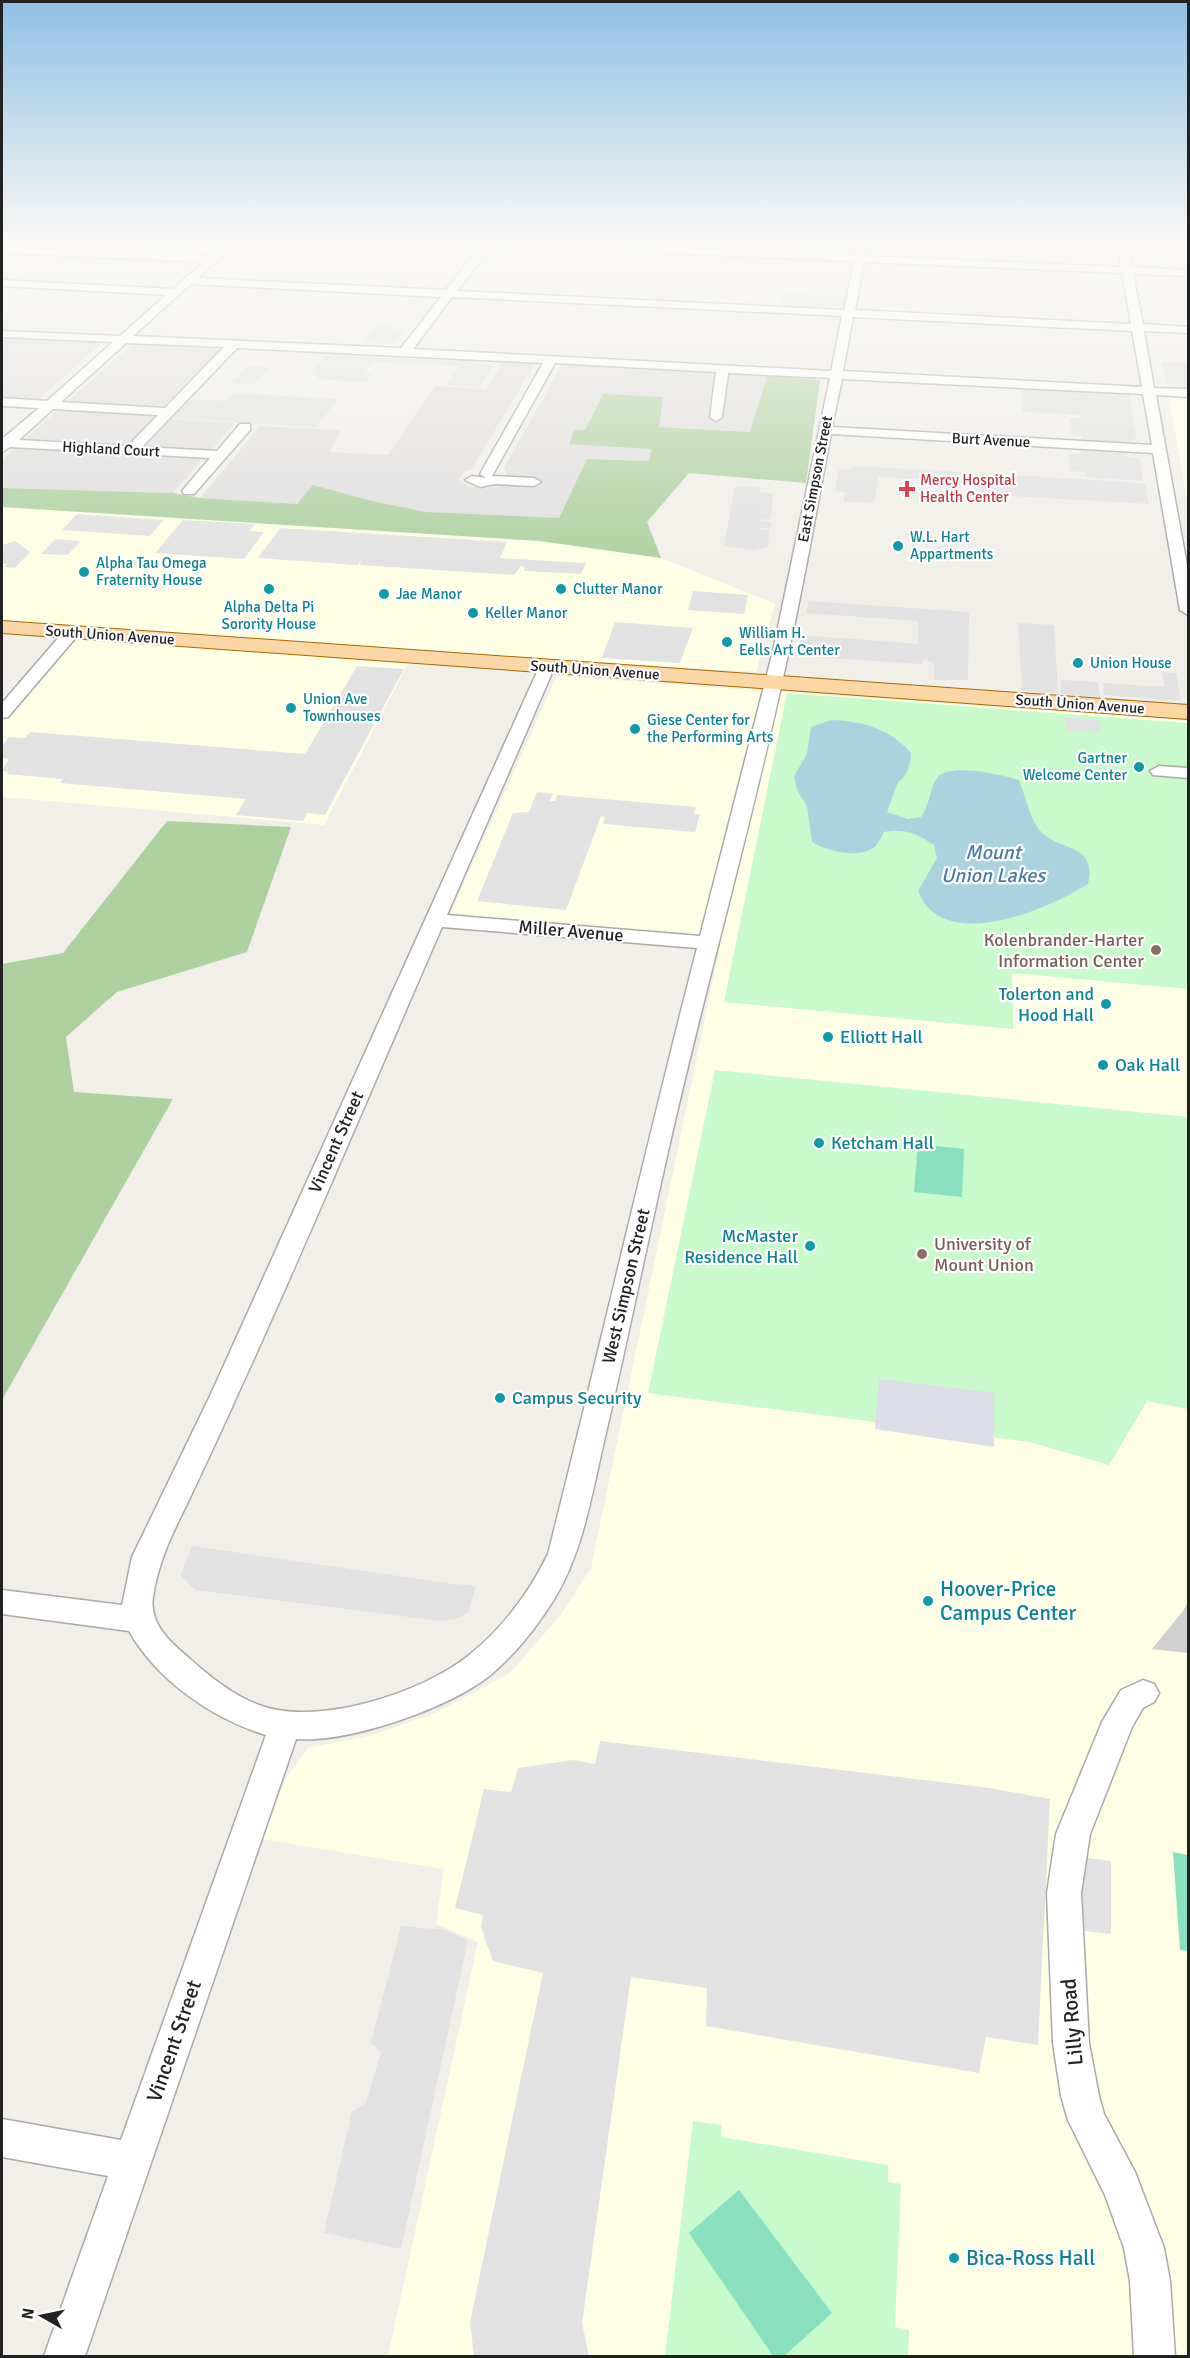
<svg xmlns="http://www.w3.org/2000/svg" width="1190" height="2358" font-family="Signika,sans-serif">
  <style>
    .residential { fill: #e0dfdf }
    .education { fill: #ffffe5 }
    .religious { fill: #d0d0d0 }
    .forest { fill: #add19e }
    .park { fill: #c8facc }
    .pitch { fill: #88e0be }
    .parking { fill: #e2e2e2 }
    .plaza { fill: #dddde8 }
    .water { fill: #aad3df }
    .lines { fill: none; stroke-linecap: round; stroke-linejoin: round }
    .minor-casing { stroke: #a9a9a9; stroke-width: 3 }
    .major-casing { stroke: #a06b00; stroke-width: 2 }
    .minor { fill: #fff; fill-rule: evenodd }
    .major { fill: #fcd6a4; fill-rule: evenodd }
    .health-dot { fill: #e0444e; stroke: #fff; stroke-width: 2 }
    .culture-dot { fill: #0f9aa8; stroke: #fff; stroke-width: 2 }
    .education-dot { fill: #8d6e63; stroke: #fff; stroke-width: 2 }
    .labels { text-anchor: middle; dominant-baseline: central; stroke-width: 4.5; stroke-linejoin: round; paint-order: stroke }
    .far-street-label { font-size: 15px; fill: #222; stroke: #fff }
    .far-health-label { font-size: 15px; fill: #be3a42; stroke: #fff; text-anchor: start }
    .far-culture-label { font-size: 15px; fill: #0d838f; stroke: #fff; text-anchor: start }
    .street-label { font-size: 18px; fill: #222; stroke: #fff }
    .education-label { font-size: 18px; fill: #785e54; stroke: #fff; text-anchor: end }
    .culture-label { font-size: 18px; fill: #0d838f; stroke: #fff; text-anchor: start }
    .water-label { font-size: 20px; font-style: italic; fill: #4a7aab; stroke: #fff }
    .near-culture-label { font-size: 21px; fill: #0d838f; stroke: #fff; text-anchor: start }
    .near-street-label { font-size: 21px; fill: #222; stroke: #fff }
  </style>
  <rect width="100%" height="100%" fill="#f2efe9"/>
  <path class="residential" d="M2,338L102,343L38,400L2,399Z
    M132,345L221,349L223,352L168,407L67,402Z
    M503,362L535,363L472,469L464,472L459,479L467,486L484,488L501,487L505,483L508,476L504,468L562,365L767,376L750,432L658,427L603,394L585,430L651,449L649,461L587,459L559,518L426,512L372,501L297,504L200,498L260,426L341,430L330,452L388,455L435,386L486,389Z
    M58,410L160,415L159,418L235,423L212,450L26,439Z
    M16,447L203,458L173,493L2,488V461Z"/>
  <path class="education" d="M1168,396L1188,397V505L1175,432Z
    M2,507L540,541L661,558L775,604L756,672L2,627Z
    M72,632L412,656L324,825L2,797V713Z
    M557,676L1188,721V2356H388L478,1942L436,1924L444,1869L261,1839L287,1777L308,1748L369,1736L435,1713L510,1673L560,1616L591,1568L721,941L449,916Z"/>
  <path class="religious" d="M1188,1602V1653L1152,1649L1183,1611Z"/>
  <path class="forest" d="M767,376L820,380L806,483L689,473L647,522L661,558L540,541L2,507V488L173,493L200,498L297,504L313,485L372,501L426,512L559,518L587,459L649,461L651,449L569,444L574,430H585L603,394L663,397L659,427L750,432Z
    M167,821L291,827L247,952L117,992L66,1037L74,1092L173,1099L2,1400V964L63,953Z"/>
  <path class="park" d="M787,693L1188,723V989L1012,973L1013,1029L724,1002Z
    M715,1070L1188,1117V1409L1147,1401L1109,1465L1030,1442L648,1393Z
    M693,2121L722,2125L721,2137L888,2165V2182L901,2184L895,2327L909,2330L908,2356H665Z"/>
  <path class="pitch" d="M918,1144L964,1149L962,1197L914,1192Z
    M1173,1852L1188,1855V1951L1180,1950Z
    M739,2190L832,2313L784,2356H773L689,2233Z"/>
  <path class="parking" d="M787,293L839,296L840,302L847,303L846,308L774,307Z
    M375,326L396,327L395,330H404L393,344L363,342Z
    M326,356L470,361L469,364L494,365L480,387L447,385L459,366L373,362L364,373L372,374L365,382L316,379L319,376L310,375Z
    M1162,362L1188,363V387L1166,382Z
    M248,366L267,367L268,369L254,384L232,383Z
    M1022,389L1129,395L1134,423L1123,424L1134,425L1136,440L1125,443L1083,440L1082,436H1072L1069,418H1080V415L1022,412Z
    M234,393L338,399L316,427L171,418L190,399L227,401Z
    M1081,450L1127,453V457L1139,458L1143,481L1086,477L1085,472L1070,471L1069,454H1081Z
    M853,466L962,472V481L878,477L874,503L844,502L845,492L835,491L839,469L852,470Z
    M980,473L1145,483L1149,504L980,494Z
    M735,486L760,487V492L773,494L771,519L758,520L771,522L770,528H757L769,530L768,547L752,550L724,546Z
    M77,514L164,520L150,536L62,530Z
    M183,520L255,524L250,531L264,532L244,559L155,553Z
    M280,528L507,542L500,558L586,563L581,574L524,571L525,567L521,566L514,575L360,565L361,560L357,565L258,558Z
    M55,539L81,541L67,555L41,554Z
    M15,541L30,552L15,568L5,567L7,564L2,563V545Z
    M693,591L748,595L744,614L688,610Z
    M809,601L969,612L968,680H934V664L924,659L922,664L799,656L800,635L918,644V621L806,613Z
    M615,622L693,628L680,663L602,658Z
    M1018,623L1054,625L1058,693L1022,691Z
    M357,666L404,669L325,815L307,813L303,821L236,815L246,799L60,783L63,779L7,774L8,772L2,771L9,759L2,758V746L9,737L25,738L30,732L305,754Z
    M1162,672L1176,673L1181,701L1104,695L1103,683L1165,687Z
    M1061,680L1098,682L1100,697L1061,694Z
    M1065,717L1099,720L1100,732L1065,730Z
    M537,792L553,794L550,801H555L557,795L696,807L694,814H700L695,832L603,824L605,817L601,816L566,910L477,901L513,813L529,812Z
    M192,1546L453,1584L476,1586L468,1613L455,1619L441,1621L195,1590L180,1575Z
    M600,1741L990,1788L1050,1799L1038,2045L986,2037L979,2073L706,2026L707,1988L631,1977L582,2323L589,2356H474L470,2322L543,1973L493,1961L481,1928L483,1915L455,1908L484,1789L511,1792L518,1768L573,1760L595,1764Z
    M1063,1855L1111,1861V1934L1059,1928Z
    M401,1926L445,1930L468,1940L401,2249L324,2233L352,2111L366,2103L381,2052L371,2043Z"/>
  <path class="plaza" d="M879,1379L994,1393V1447L875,1429Z"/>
  <path class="water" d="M832,720C862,721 891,729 911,753C911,763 907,777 898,782L887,812L908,819L921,817C930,806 929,789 937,778C948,762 1003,775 1019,780C1025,795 1029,815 1038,828C1055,853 1098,840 1088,884C1048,909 943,955 918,891L937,858L934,845C917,834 905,828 884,832C881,837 878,845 873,848C857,859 827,851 812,842L807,806L797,790L794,776L807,754L811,727Z"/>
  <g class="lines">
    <defs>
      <path id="minor" d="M227,241H238L198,278L446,290L481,245L458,244L453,241H517L855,255L858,241H868L865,256L1121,267L1117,241H1127L1132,267L1188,270V276L1133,274L1143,324L1188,327V333L1144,331L1154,388L1188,389V397L1156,395L1188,571V615L1180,610L1153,453L831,434C817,506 805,578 789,650C753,822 703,993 665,1165C644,1258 625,1352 603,1446C591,1498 583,1550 556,1596C538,1626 515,1655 488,1677C446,1709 349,1743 296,1739L85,2356H44L108,2176L2,2157V2119L121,2140L266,1735C212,1719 157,1680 129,1631L2,1614V1590L122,1605L132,1557L210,1396L541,663L547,661L555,666L447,915L700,936L773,651L830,378L728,373L722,417L716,421L710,417L716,372L555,363L492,476L534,478L541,482L534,486L495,484L480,487L465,480L472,476L486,478L480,474L543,363L237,348L142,447L217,451L240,424H250V430L194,494H184L182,491L210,458L10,447L2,452V439L39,408L2,406V398L47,401L113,342L2,337V331L120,336L166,295L2,286V280L173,289L204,262L2,253V247L210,256ZM492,246L854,261L844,310L457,291ZM864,262L1122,273L1131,324L855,310ZM191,284L441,297L401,348L133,336ZM452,297L842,316L831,371L413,349ZM853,317L1132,331L1142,387L843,371ZM126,343L224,347L165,408L61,402ZM842,379L1143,394L1152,445L832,427ZM53,409L158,415L128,446L19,440ZM442,927L697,948C645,1150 599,1352 548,1554C529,1593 502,1629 468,1656C422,1693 318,1726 262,1706C235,1697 210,1677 189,1658C170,1642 149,1624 153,1597C158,1563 172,1534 187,1504C204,1468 221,1432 237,1396C308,1241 374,1083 442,927Z
        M72,627L80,632L78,635L8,717L2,718V703L66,629Z
        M1159,766L1188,768V778L1153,775L1150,771Z
        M1143,1680L1154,1684L1159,1693L1154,1702L1143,1708L1132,1727L1090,1834L1081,1893L1089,2043L1099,2096L1104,2114L1135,2172L1164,2248L1170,2281L1175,2356H1134L1130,2281L1124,2248L1105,2195L1068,2120L1061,2096L1053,2043L1047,1893L1056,1834L1102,1722L1121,1690Z"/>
      <path id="major" d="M2,621L1188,705V719L2,633Z"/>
    </defs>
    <use href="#minor" class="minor-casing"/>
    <use href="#major" class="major-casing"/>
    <use href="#minor" class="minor"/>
    <use href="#major" class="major"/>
  </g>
  <linearGradient id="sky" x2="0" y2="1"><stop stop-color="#8fc0e4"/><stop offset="0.42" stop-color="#f9f8f5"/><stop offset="1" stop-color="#f9f8f5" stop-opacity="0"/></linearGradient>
  <rect width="1190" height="571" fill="url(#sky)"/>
  <path class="health-dot" d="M904 480h6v6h6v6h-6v6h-6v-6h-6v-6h6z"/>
  <g class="culture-dot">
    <circle cx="898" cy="546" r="6"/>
    <circle cx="84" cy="572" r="6"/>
    <circle cx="269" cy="589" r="6"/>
    <circle cx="561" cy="589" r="6"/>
    <circle cx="384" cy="594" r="6"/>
    <circle cx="473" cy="613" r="6"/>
    <circle cx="727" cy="642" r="6"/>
    <circle cx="1078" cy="663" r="6"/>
    <circle cx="291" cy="708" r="6"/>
    <circle cx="635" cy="729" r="6"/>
    <circle cx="1139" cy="767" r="6"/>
    <circle cx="1106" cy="1004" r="6"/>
    <circle cx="828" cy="1037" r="6"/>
    <circle cx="1103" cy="1065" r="6"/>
    <circle cx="819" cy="1143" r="6"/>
    <circle cx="810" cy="1246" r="6"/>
    <circle cx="500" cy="1398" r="6"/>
    <circle cx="928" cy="1601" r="6"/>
    <circle cx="954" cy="2258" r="6"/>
  </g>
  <g class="education-dot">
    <circle cx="1156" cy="950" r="6"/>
    <circle cx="922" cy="1254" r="6"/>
  </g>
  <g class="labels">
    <g class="far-street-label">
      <text transform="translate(991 440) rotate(3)">Burt Avenue</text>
      <text transform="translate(111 449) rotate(3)">Highland Court</text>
      <text transform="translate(815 479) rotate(-79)">East Simpson Street</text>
      <text transform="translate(110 635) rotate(4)">South Union Avenue</text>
      <text transform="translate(595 670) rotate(4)">South Union Avenue</text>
      <text transform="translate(1080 704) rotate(4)">South Union Avenue</text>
    </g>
    <g class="far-health-label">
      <text x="920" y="480">Mercy Hospital<tspan x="920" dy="17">Health Center</tspan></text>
    </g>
    <g class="far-culture-label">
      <text x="910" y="537">W.L. Hart<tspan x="910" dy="17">Appartments</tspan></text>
      <text x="96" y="563">Alpha Tau Omega<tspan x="96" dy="17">Fraternity House</tspan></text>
      <text x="573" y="589">Clutter Manor</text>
      <text x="396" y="594">Jae Manor</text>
      <text x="269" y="607" text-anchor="middle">Alpha Delta Pi<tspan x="269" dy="17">Sorority House</tspan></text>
      <text x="485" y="613">Keller Manor</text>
      <text x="739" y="633">William H.<tspan x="739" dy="17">Eells Art Center</tspan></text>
      <text x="1090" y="663">Union House</text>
      <text x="303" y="699">Union Ave<tspan x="303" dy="17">Townhouses</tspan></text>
      <text x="647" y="720">Giese Center for<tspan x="647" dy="17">the Performing Arts</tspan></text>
      <text x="1127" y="758" text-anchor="end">Gartner<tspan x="1127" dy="17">Welcome Center</tspan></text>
    </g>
    <g class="street-label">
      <text transform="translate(571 931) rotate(5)">Miller Avenue</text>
      <text transform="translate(336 1142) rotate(-66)">Vincent Street</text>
      <text transform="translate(626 1286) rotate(-77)">West Simpson Street</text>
    </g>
    <g class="education-label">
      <text x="1144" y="940">Kolenbrander-Harter<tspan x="1144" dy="21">Information Center</tspan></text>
      <text x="934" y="1244" text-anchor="start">University of<tspan x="934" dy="21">Mount Union</tspan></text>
    </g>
    <g class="culture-label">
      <text x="1094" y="994" text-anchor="end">Tolerton and<tspan x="1094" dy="21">Hood Hall</tspan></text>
      <text x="840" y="1037">Elliott Hall</text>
      <text x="1115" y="1065">Oak Hall</text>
      <text x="831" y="1143">Ketcham Hall</text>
      <text x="798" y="1236" text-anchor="end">McMaster<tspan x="798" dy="21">Residence Hall</tspan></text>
      <text x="512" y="1398">Campus Security</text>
    </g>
    <g class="water-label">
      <text x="993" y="852">Mount<tspan x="993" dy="23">Union Lakes</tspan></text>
    </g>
    <g class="near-culture-label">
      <text x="940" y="1589">Hoover-Price<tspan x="940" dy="24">Campus Center</tspan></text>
      <text x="966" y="2258">Bica-Ross Hall</text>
    </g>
    <g class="near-street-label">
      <text transform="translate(1072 2022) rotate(-95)">Lilly Road</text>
      <text transform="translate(174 2041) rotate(-71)">Vincent Street</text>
    </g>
  </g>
  <rect width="1190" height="2358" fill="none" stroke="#222222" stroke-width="6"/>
  <g transform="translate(42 2316) rotate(279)" stroke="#ffffff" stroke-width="4.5" paint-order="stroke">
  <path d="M0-4.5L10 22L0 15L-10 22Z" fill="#222222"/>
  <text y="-9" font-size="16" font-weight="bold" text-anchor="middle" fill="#222222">N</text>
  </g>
</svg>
